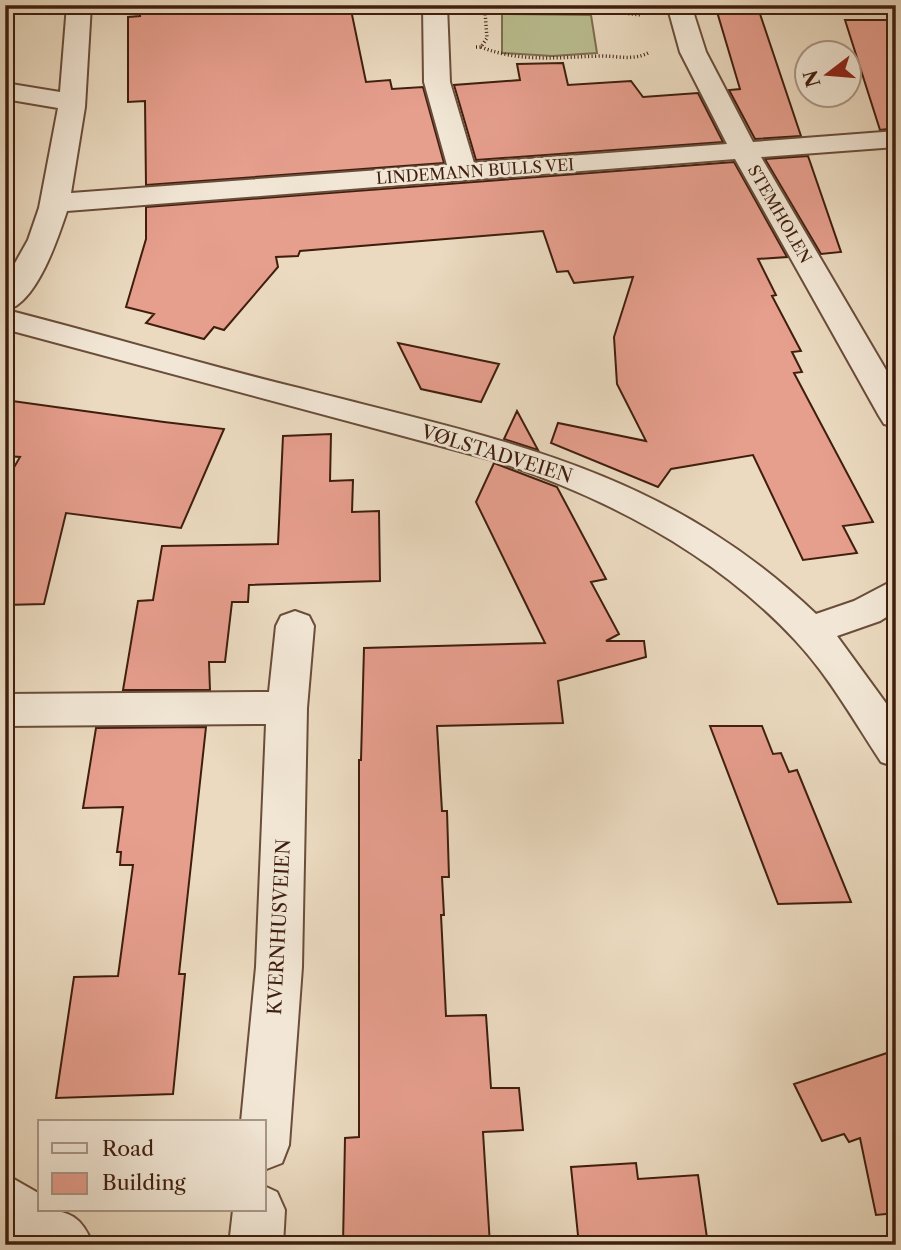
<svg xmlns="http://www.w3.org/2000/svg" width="901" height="1250" font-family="'Libre Caslon Text',serif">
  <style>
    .green { fill: #babe90; stroke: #7c6e4f; stroke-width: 2 }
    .building { fill: #e69e8d; stroke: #3f1e0e; stroke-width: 2 }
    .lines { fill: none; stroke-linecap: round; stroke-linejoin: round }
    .minor-casing { stroke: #6a4d3a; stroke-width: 4 }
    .path { stroke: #3f1e0e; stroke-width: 3.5; stroke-dasharray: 1 2.5; stroke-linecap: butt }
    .minor { fill: #f2e7d6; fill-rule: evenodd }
    .labels { text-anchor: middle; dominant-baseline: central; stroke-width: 5; stroke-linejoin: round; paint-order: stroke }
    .far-street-label { font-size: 16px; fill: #3f1e0e; stroke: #f2e7d6 }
    .street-label { font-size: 19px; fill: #3f1e0e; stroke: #f2e7d6 }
  </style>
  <rect width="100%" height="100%" fill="#ebdac0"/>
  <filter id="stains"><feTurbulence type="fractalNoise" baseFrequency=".00286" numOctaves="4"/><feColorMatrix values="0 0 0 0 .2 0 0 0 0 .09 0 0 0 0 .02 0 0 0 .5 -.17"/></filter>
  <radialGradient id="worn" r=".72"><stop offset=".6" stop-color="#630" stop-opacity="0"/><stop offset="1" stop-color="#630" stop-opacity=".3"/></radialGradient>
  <path class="green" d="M502,14L591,15L597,53L552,56L502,53Z"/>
  <path class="building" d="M139,5H350L366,82L390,80L392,89L423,87L444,163L146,185L145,101L128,102V17L140,16Z
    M715,5H757L801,136L755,139L729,90L740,89Z
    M845,20H896V128L880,130Z
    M563,63L568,85L631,81L643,97L698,93L723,142L476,160L454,85L520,80L517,64Z
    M808,156L841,252L821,254L765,159Z
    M734,162L787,257L758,259L776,295L772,296L801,351L792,352L802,372L794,373L873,522L843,526L857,553L803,560L753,455L671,469L658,487L551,443L558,423L646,441L617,384L614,337L633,277L574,283L568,271L557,272L543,231L300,251L298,256L276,257L278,267L224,330L214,327L204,339L146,323L154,314L126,307L146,239V207Z
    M398,343L499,364L481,402L421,389Z
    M5,400L164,422L224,429L181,528L66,513L44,604L5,605V483L20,457L5,456Z
    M517,411L538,450L504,439Z
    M331,434L330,481L353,480L352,512L379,511L380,581L249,585L248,602H232L225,662H209L210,690H123L138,601L153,600L162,546L278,544L283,436Z
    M494,463L557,487L606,579L591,582L619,634L606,641H644L646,657L558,681L563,723L437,726L442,811H447L449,877H442L444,915H441L446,1016L486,1015L491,1088H519L523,1130L483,1132L490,1245H343L345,1138L359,1137V760H361L364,648L545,643L476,502Z
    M710,726H762L773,754L781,753L789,772L797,770L851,902L778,904Z
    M206,727L179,974H185L173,1094L56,1098L74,977L118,976L133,865H120L121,852H117L123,807L83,808L96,728Z
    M896,1050V1213L876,1215L860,1138L849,1142L844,1134L822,1141L794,1084Z
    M636,1163L638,1179L698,1175L708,1245H579L571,1167Z"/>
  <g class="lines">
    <defs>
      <path id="minor" d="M67,5H91L85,107L71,193L447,165L424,82L423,5H447L450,82L474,163L727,144L680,52L667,5H691L706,52L753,142L896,131V147L761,157L896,387V427L884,424L879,416L735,159L67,211C58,238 37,302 7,310C105,335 201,364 299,388C496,439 662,467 816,614L854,601L896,579V611L880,621L837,636L896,717V767L881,762C854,721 829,676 795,640C713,552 602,495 489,459L5,329V281L28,240L39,208L58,108L5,99V83L60,92Z
        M295,611L309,616L314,626L307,708L302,967L289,1145L282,1163L264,1170V1122H241L256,967L266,724L5,726V694L269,692L276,626L281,616Z
        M5,1174L40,1194V1210C70,1210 82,1217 93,1245H22L5,1232Z
        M264,1186L277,1192L285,1210L283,1245H229L233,1210H264Z"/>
    </defs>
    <use href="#minor" class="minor-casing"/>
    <path class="path" d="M476,47H481L487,38L485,12L606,11L641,15
      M481,47C521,63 560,57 601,56C619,56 634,61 650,52"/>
    <use href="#minor" class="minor"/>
  </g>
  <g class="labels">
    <g class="far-street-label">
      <text transform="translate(475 171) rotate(-4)">LINDEMANN BULLS VEI</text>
      <text transform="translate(780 214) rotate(60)">STEMHOLEN</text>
    </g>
    <g class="street-label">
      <text transform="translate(497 454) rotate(17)">VØLSTADVEIEN</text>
      <text transform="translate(279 927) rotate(-87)">KVERNHUSVEIEN</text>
    </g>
  </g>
  <rect width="901" height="1250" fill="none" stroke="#ebdac0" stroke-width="28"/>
  <rect x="7" y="7" width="887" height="1236" fill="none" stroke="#3f1e0e" stroke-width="3.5"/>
  <rect x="14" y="14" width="873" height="1222" fill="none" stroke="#3f1e0e" stroke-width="2"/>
  <rect x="38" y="1120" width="228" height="91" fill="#f2e7d6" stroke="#aa9786" stroke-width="2"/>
  <rect x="52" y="1143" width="35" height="10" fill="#f2e7d6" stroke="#aa9786" stroke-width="2"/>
  <text x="102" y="1156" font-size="21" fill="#3f1e0e">Road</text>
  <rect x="52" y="1173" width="35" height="21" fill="#e69e8d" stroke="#aa9786" stroke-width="2"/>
  <text x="102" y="1190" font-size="21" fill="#3f1e0e">Building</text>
  <g transform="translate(828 74) rotate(254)"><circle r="33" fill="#f2e7d6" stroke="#aa9786" stroke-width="2"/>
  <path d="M0-5L12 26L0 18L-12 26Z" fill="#8f2418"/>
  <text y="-10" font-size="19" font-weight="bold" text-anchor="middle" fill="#3f1e0e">N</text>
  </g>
  <rect width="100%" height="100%" filter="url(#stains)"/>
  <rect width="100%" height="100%" fill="url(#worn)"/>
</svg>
